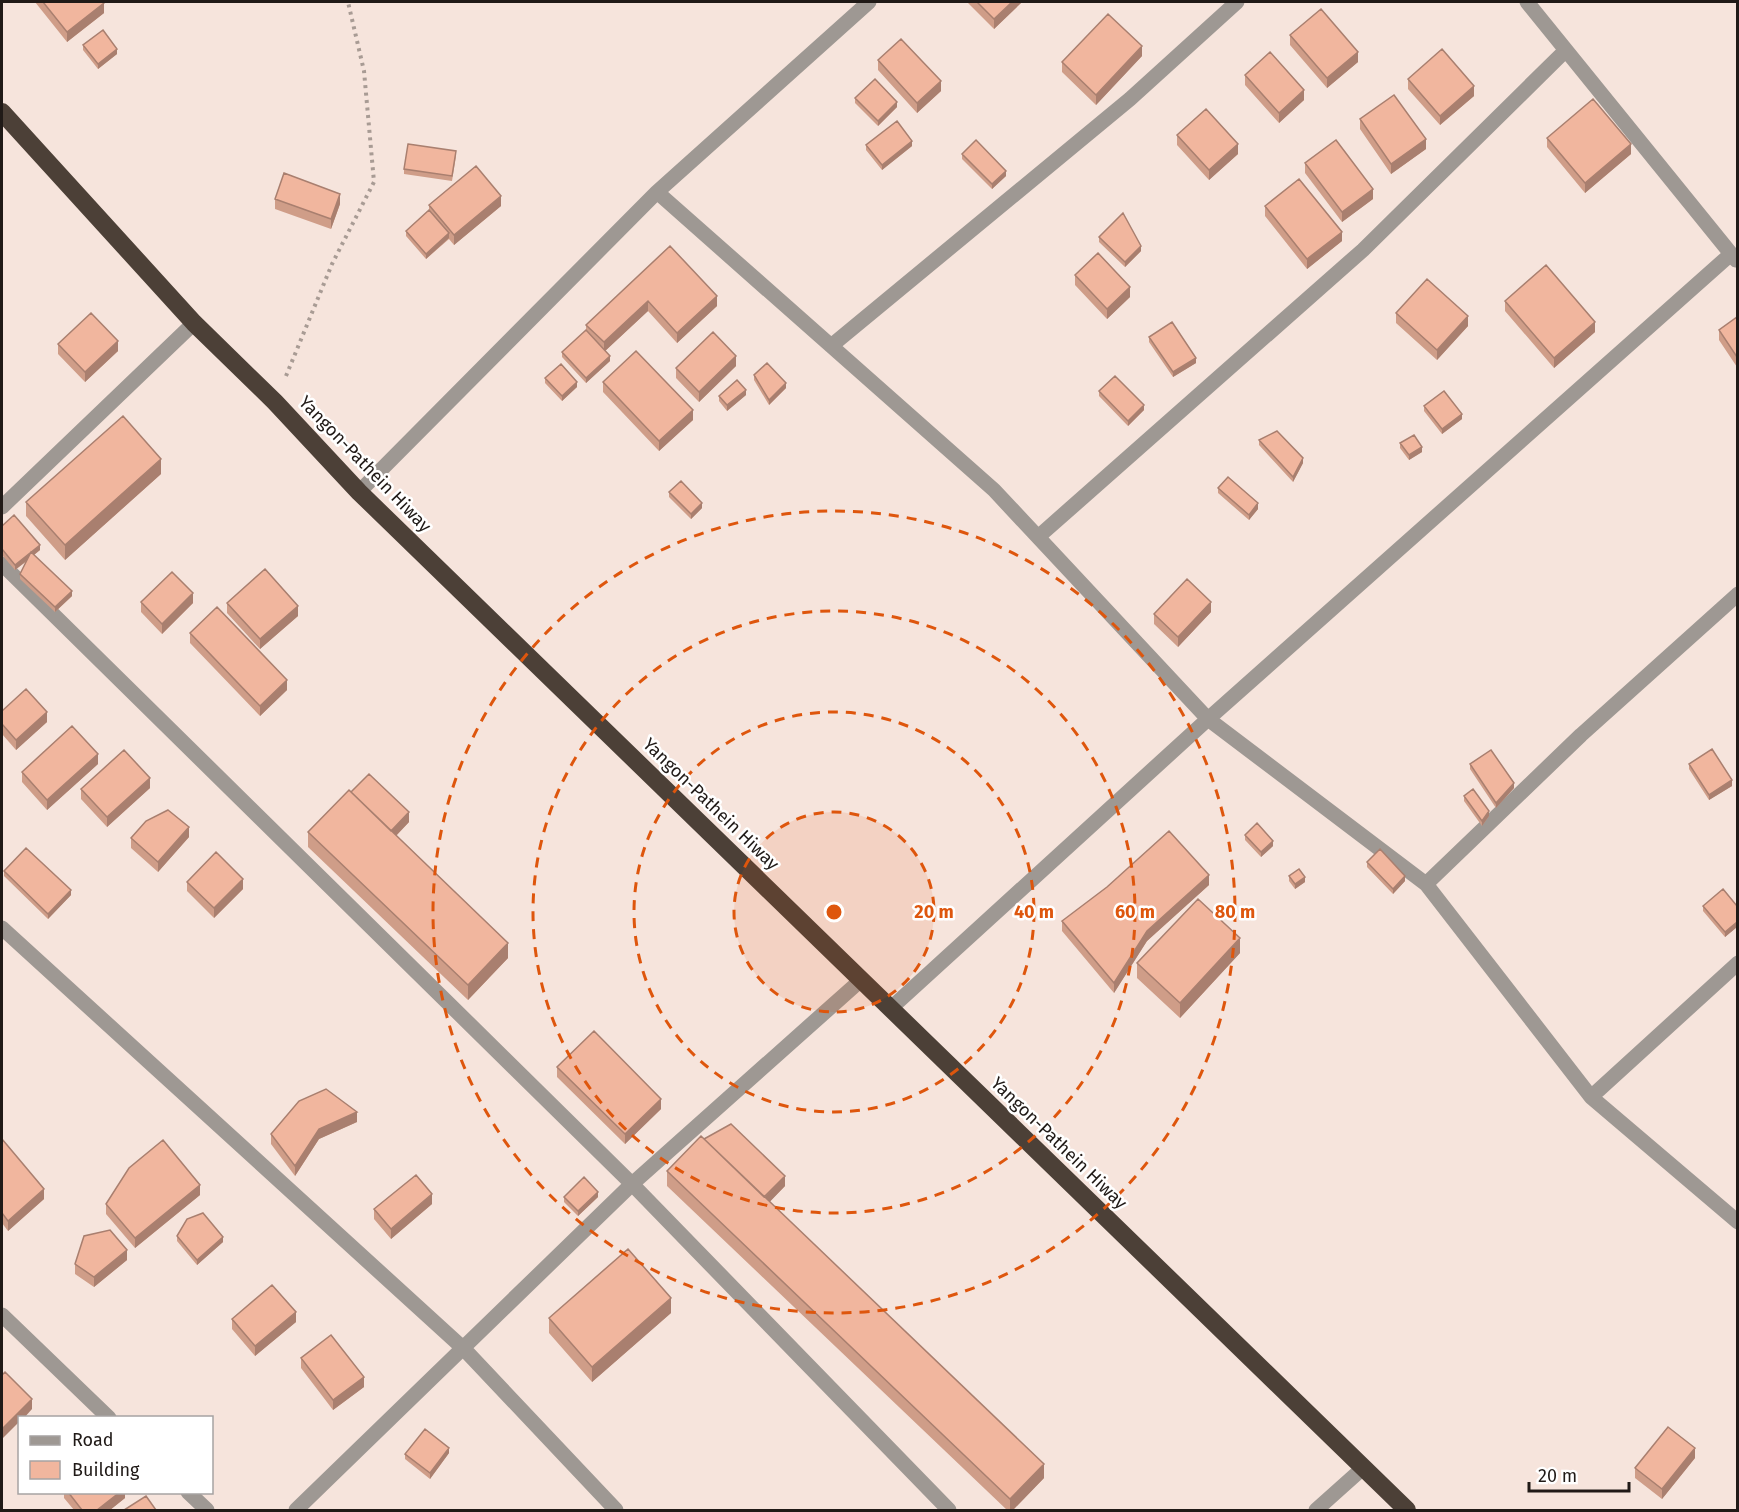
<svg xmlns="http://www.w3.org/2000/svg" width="1739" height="1512" font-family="'Fira Sans',sans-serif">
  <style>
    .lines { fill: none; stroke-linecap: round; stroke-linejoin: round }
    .path { stroke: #a89b94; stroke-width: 4; stroke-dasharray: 3 4.5; stroke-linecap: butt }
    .minor { stroke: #9e9893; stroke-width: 15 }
    .highway { stroke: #4c4037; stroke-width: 18 }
    .wall { fill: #cf9d88 }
    .shaded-wall { fill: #a97f6f }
    .building { fill: #f1b69e; stroke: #a97f6f; stroke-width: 1.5 }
    .ring { fill: none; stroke: #de560d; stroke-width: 3; stroke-dasharray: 10 8 }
    .labels { text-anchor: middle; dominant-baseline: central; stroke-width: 5; stroke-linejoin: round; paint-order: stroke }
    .street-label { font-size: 18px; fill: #201a17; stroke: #fff }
    .centre { fill: #de560d; stroke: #fff; stroke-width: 3 }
    .ring-label { font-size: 18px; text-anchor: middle; font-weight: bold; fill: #de560d; stroke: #fff; stroke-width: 5; stroke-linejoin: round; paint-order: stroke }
  </style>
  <rect width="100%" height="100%" fill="#f6e4dc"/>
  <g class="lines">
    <path class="path" d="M286,376L332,264L374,182L364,71L348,2"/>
    <path class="minor" d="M1527,2L1736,260
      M657,192L994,490L1208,719L1426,884L1591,1097L1738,1222
      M831,346L1130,99L1237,2
      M359,492L657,192L869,2
      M2,507L194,323
      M1038,537L1363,250L1566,50
      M2,564L632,1184L949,1510
      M1426,884L1581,735L1738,594
      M2,928L464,1349L616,1510
      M890,1009L1208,719L1731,254
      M1591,1097L1738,963
      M2,1315L109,1418
      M188,1492L207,1510
      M296,1510L632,1184L861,980
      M1316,1510L1363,1468"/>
    <path class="highway" d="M2,112L194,323L275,402L359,492L1407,1510"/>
  </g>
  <path class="wall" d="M35,2H103L104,13L67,42Z
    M967,2H1021V3L994,29Z
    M1290,35L1358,62L1327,88L1290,45Z
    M83,45L117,54L98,69L83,50Z
    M1142,56L1096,105L1062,72V62Z
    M878,60L941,91L917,113L878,70Z
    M1245,75L1304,100L1279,123L1245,85Z
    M1408,79L1474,96L1440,125L1408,89Z
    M855,98L897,107L878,126L855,103Z
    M1360,119L1426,149L1391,174L1360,129Z
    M1177,135L1238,154L1209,180L1177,145Z
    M1547,138L1631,154L1585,193L1547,147Z
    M866,145L912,146L882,170L866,150Z
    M962,154L1006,176L992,189L962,159Z
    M456,156L452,181L404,174V169Z
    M1305,163L1373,199L1342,222L1305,173Z
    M275,199L340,204L331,229L275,209Z
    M429,205L501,206L454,245L449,239L426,259L406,236V231L429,210Z
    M1265,206L1342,241L1307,269L1265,216Z
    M1099,237L1141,251L1125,267L1099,242Z
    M670,246L717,306L677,343L648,311L605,351L610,361L586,383L562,357V352L586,330V325Z
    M1075,275L1130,297L1107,319L1075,285Z
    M1505,301L1595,332L1554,368L1505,311Z
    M1396,313L1468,326L1437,360L1396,323Z
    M1737,317V367L1719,340V330Z
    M1149,337L1196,363L1173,377L1149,342Z
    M58,344L118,351L85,382L58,354Z
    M736,366L699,402L676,378V368Z
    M754,375L786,388L769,405L754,380Z
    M545,378L577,387L562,401L545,383Z
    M603,382L693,420L659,451L603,392Z
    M1099,391L1144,410L1128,426L1099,396Z
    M746,395L727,411L719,401V396Z
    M1424,406L1462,419L1442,434L1424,411Z
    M1259,440L1303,463L1293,482L1259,445Z
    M1400,443L1422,452L1409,460L1400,448Z
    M161,474L65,560L26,516V502Z
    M1218,488L1258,509L1249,520L1218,493Z
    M669,492L702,508L691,519L669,497Z
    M2,526L40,550L34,555L72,596L55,612L20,579V574L27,561L15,570L2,555Z
    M141,602L193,603L162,634L141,612Z
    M227,603L298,616L260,649L227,613Z
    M1211,612L1178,647L1154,624V614Z
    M190,633L287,690L260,716L190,643Z
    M2,711L47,722L16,750L2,734Z
    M98,764L47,810L22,782V772Z
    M1470,764L1514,788L1496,808L1470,769Z
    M1689,764L1732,786L1709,800L1689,769Z
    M150,788L107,827L81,799V789Z
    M351,792L409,822L396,836L508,958L468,1000L308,847V832Z
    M1464,796L1489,816L1482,826L1464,801Z
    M1245,835L1273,846L1261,857L1245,840Z
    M189,837L158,872L131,848V838Z
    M1367,862L1405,881L1393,894L1367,867Z
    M4,871L71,895L48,919L4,876Z
    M1289,876L1305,882L1295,889L1289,881Z
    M187,882L243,889L214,918L187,891Z
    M1209,885L1147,941L1114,993L1062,931V921L1107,887Z
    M1703,906H1737V927L1725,937L1703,911Z
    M1240,953L1180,1018L1137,978V963Z
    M557,1067L661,1109L625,1144L557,1077Z
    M357,1122L319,1139L295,1176L271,1144V1134Z
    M2,1139L44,1199L8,1231L2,1223Z
    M704,1139L785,1186L769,1202L1044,1478L1013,1510H1007L667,1186V1171Z
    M200,1195L135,1248L106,1214V1204Z
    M564,1197H598L578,1216L564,1202Z
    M432,1204L391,1239L374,1219V1209Z
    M177,1236L223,1242L197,1265L177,1241Z
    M127,1260L94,1287L75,1274V1264Z
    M671,1313L592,1382L549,1333V1318Z
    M232,1319L296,1322L255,1356L232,1329Z
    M301,1358L364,1387L333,1410L301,1368Z
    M449,1453L430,1479L405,1459V1454Z
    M1695,1458L1662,1499L1635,1478V1468Z
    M64,1492H125V1498L110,1510H74L64,1498Z"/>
  <path class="shaded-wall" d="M1012,2H1021V3L994,29V19Z
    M104,3V13L67,42V32Z
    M1142,46V56L1096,105V95Z
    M117,49V54L98,69V64Z
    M1358,52V62L1327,88V78Z
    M941,81V91L917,113V103Z
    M1474,86V96L1440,125V116Z
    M1304,90V100L1279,123V113Z
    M897,102V107L878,126V121Z
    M1426,139V149L1391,174V164Z
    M912,141V146L882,170V165Z
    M1238,144V154L1209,180V170Z
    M1631,144V154L1585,193V183Z
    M1006,171V176L992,189V184Z
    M1373,189V199L1342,222V212Z
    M340,194V204L331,229V219Z
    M501,196V206L454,245V235Z
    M1342,232V241L1307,269V259Z
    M449,233V238L426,259V254Z
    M1141,246V251L1125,267V262Z
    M1130,287V297L1107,319V309Z
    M717,296V306L677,343V333Z
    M648,301V311L604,352V342Z
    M1468,316V326L1437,360V350Z
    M1595,322V332L1554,368V358Z
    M118,341V351L85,382V372Z
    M610,356V361L586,383V378Z
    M736,356V366L699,402V392Z
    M1196,358V363L1173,377V372Z
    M577,382V387L562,401V396Z
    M786,383V388L769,405V400Z
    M746,390V395L727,411V405Z
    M1144,405V410L1128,426V421Z
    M693,410V420L659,451V441Z
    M1462,414V419L1442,434V429Z
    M1422,447V452L1409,460V455Z
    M1303,458V463L1293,482V477Z
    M161,459V474L65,560V545Z
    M702,503V508L691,519V514Z
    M1258,503V509L1249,520V515Z
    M40,545V550L15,570V565Z
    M72,591V596L55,612V607Z
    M193,593V603L162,634V624Z
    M1211,602V612L1178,647V637Z
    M298,606V616L260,649V639Z
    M287,680V690L260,716V706Z
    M47,712V722L16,750V740Z
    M98,754V764L47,810V800Z
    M150,778V788L107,827V817Z
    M1732,780V786L1709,800V795Z
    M1514,783V788L1496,808V803Z
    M1489,811V816L1482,826V821Z
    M409,812V822L389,843V833Z
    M189,827V837L158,872V862Z
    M1273,841V846L1261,857V852Z
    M1209,875V885L1147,941L1114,993V983L1147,931Z
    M1405,876V881L1393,894V889Z
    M1305,877V882L1295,889V884Z
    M243,879V889L214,918V908Z
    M71,890V895L48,919V914Z
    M1737,922V927L1725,937V932Z
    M1240,938V953L1180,1018V1003Z
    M508,943V958L468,1000V985Z
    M661,1099V1109L625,1144V1134Z
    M357,1112V1122L319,1139L295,1176V1166L319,1129Z
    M785,1176V1186L762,1210V1200Z
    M200,1185V1195L135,1248V1238Z
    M44,1189V1199L8,1231V1221Z
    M598,1192V1197L578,1216V1211Z
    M432,1194V1204L391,1239V1229Z
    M223,1237V1242L197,1265V1260Z
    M127,1250V1260L94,1287V1277Z
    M671,1298V1313L592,1382V1367Z
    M296,1312V1322L255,1356V1346Z
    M364,1377V1387L333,1410V1400Z
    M32,1399V1409L24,1418H20V1421L2,1439V1429Z
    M449,1448V1453L430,1479V1473Z
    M1695,1448V1458L1662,1499V1489Z
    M1044,1464V1478L1013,1510H1010V1499Z
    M120,1492H125V1498L110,1510H97Z"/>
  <path class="building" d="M43,2H103L104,3L67,32Z
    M977,2H1012L994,19Z
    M1321,9L1358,52L1327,78L1290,35Z
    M1108,14L1142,46L1096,95L1062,62Z
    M103,30L117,49L98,64L83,45Z
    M901,39L941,81L917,103L878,60Z
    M1442,49L1474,86L1440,116L1408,79Z
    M1270,52L1304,90L1279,113L1245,75Z
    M875,79L897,102L878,121L855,98Z
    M1394,95L1426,139L1391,164L1360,119Z
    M1593,99L1631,144L1585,183L1547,138Z
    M1206,109L1238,144L1209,170L1177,135Z
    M897,121L912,141L882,165L866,145Z
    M976,140L1006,171L992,184L962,154Z
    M1336,140L1373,189L1342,212L1305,163Z
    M408,144L456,151L452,176L404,169Z
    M476,166L501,196L454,235L429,205Z
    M284,173L340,194L331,219L275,199Z
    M1299,179L1342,232L1307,259L1265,206Z
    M429,210L449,233L426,254L406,231Z
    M1123,213L1141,246L1125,262L1099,237Z
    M670,246L717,296L677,333L648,301L604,342L586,325Z
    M1098,253L1130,287L1107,309L1075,275Z
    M1546,265L1595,322L1554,358L1505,301Z
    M1427,279L1468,316L1437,350L1396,313Z
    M91,313L118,341L85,372L58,344Z
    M1737,317V357L1719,330Z
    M1172,322L1196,358L1173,372L1149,337Z
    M586,330L610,356L586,378L562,352Z
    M713,332L736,356L699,392L676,368Z
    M636,351L693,410L659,441L603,382Z
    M767,363L786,383L769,400L754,375Z
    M561,364L577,382L562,396L545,378Z
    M1115,376L1144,405L1128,421L1099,391Z
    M737,380L746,390L727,405L719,396Z
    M1444,391L1462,414L1442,429L1424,406Z
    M123,416L161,459L65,545L26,502Z
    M1277,431L1303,458L1293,477L1259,440Z
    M1414,435L1422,447L1409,455L1400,443Z
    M1228,477L1258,503L1249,515L1218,488Z
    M681,481L702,503L691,514L669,492Z
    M14,515L40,545L15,565L2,549V526Z
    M31,552L72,591L55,607L20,574Z
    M265,569L298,606L260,639L227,603Z
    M172,572L193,593L162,624L141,602Z
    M1187,579L1211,602L1178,637L1154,614Z
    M217,607L287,680L260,706L190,633Z
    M26,689L47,712L16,740L2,724V711Z
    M72,726L98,754L47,800L22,772Z
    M1712,749L1732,780L1709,795L1689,764Z
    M124,750L150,778L107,817L81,789Z
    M1491,750L1514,783L1496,803L1470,764Z
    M369,774L409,812L391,831L351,792Z
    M1473,789L1489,811L1482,821L1464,796Z
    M349,790L508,943L468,985L308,832Z
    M168,810L189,827L158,862L131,838L146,821Z
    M1257,823L1273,841L1261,852L1245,835Z
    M1169,831L1209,875L1147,931L1114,983L1062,921L1107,887Z
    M26,848L71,890L48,914L4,871Z
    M1380,849L1405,876L1393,889L1367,862Z
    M216,852L243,879L214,908L187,882Z
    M1299,869L1305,877L1295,884L1289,876Z
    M1723,889L1737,906V922L1725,932L1703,906Z
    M1198,899L1240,938L1180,1003L1137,963Z
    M594,1031L661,1099L625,1134L557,1067Z
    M326,1089L357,1112L319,1129L295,1166L271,1134L299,1101Z
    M731,1124L785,1176L764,1197L704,1139Z
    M701,1136L1044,1464L1010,1499L667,1171Z
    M2,1139L44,1189L8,1221L2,1213Z
    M163,1140L200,1185L135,1238L106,1204L129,1168Z
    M416,1175L432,1194L391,1229L374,1209Z
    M584,1177L598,1192L578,1211L564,1197Z
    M203,1213L223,1237L197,1260L177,1236L187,1219Z
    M110,1230L127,1250L94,1277L75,1264L84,1236Z
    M628,1249L671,1298L592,1367L549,1318Z
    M272,1285L296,1312L255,1346L232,1319Z
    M331,1335L364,1377L333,1400L301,1358Z
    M5,1372L32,1399L2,1429V1375Z
    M1668,1427L1695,1448L1662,1489L1635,1468Z
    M425,1429L449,1448L430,1473L405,1454Z
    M68,1492H120L97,1510H82Z
    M146,1496L156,1510H124Z"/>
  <circle cx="834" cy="912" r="100" fill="#de560d" fill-opacity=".12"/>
  <g class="ring">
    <circle cx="834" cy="912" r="100"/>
    <circle cx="834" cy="912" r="200"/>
    <circle cx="834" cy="912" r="301"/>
    <circle cx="834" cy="912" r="401"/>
  </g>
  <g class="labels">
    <g class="street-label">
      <text transform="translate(365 464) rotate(46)">Yangon-Pathein Hiway</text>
      <text transform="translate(711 804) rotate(44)">Yangon-Pathein Hiway</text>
      <text transform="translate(1059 1143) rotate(44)">Yangon-Pathein Hiway</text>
    </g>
  </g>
  <circle cx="834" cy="912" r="9" class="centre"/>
  <g class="ring-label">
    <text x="934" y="918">20 m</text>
    <text x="1034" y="918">40 m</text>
    <text x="1135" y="918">60 m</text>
    <text x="1235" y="918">80 m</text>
  </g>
  <rect width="1739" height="1512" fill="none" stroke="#201a17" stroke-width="6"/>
  <rect x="18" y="1416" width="195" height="78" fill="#ffffff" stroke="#a6a3a2" stroke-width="1.5"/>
  <rect x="30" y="1436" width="30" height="9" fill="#9e9893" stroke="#a6a3a2" stroke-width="1.5"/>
  <text x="72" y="1446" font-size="18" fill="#201a17">Road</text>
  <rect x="30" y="1461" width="30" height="18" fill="#f1b69e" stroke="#a6a3a2" stroke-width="1.5"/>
  <text x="72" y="1476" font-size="18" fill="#201a17">Building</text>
  <path d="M1529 1482v9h100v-9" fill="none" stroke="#201a17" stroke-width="3"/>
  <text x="1538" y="1482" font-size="18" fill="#201a17" stroke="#ffffff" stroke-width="4.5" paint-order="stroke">20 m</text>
</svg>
